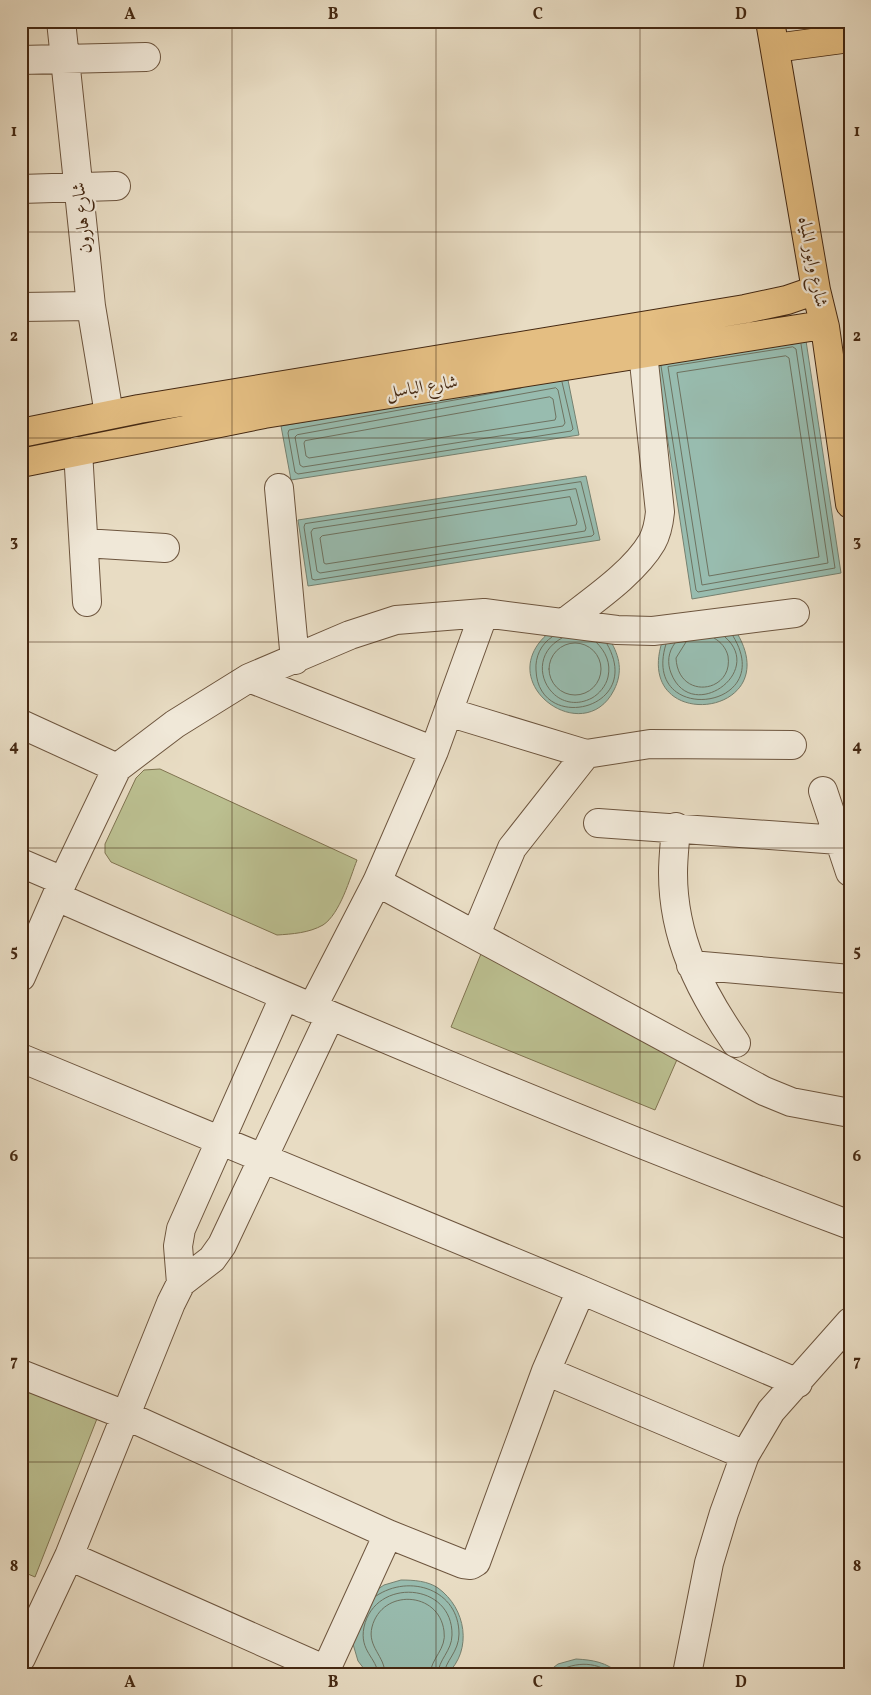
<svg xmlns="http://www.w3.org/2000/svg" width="871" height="1695" font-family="Vollkorn,Amiri,serif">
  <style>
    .green { fill: #bbbf90; stroke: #807451 }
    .water { fill: #98bcaf; stroke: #768170 }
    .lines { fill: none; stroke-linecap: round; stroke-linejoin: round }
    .shore { stroke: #6e7260; stroke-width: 1 }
    .minor-casing { stroke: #6d553e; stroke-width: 30 }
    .major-casing { stroke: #442812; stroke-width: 30 }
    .minor { stroke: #f0e8d8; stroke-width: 28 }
    .major { stroke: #e4be82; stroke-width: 28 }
    .grid { fill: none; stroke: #442812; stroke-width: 1; stroke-opacity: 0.55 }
    .labels { text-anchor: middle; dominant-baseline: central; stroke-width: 4.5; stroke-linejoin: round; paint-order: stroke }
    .street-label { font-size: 18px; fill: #442812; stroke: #f0e8d8 }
    .neatline { fill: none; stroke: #442812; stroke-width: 2 }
    .grid-label { font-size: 16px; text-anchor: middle; font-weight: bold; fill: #442812 }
  </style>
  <rect width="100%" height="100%" fill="#e8dcc3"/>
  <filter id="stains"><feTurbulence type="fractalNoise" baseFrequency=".004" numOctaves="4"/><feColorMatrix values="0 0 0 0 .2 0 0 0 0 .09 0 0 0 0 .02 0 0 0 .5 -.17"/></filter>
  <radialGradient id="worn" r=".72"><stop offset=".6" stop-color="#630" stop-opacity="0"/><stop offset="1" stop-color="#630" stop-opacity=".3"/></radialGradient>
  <path class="green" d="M160,769L357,860C350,878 340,914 323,925C309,933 292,934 277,935L111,862L105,853V844L136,778L144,770Z
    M483,949L679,1055L655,1110L451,1027Z
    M21,1367L100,1411L35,1577L21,1571Z"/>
  <path class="water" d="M805,334L841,573L692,599L655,356Z
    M567,375L579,435L291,480L281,426Z
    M586,476L600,540L308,586L298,520Z
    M555,628L610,640C620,657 623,672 614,690C583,752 484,678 555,628Z
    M737,633C787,718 633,735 662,642Z
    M401,1580C414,1580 428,1581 438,1588C466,1608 473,1650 447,1674H368L358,1661L353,1644L369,1595L384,1585Z
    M576,1659C593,1660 606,1662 620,1674H545L558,1664Z"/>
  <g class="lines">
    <path class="shore" d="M793,347L796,349L828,563L702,585L668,367Z
      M786,356L789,358L819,557L709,576L677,373Z
      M661,366L696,590L698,592L835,568L801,344
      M521,388L289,430L288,433L295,472L298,474L571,431L573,429L562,382
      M556,388L558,390L565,423L563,426L303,467L300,465L295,437L297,435Z
      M550,397L553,399L556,417L555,420L309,458L306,456L304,443L305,441Z
      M581,482L594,534L592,536L315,580L312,579L304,527L305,524Z
      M576,489L586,528L585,531L320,573L317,571L311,532L313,529Z
      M570,497L577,522L576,525L326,564L324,563L320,538L322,536Z
      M552,637C541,644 535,657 536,670C538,734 645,710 607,644
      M562,638C520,660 552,719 592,698C599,694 606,686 608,677C611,663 606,652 596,642
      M686,642L676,658C678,701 734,693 728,656C726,648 721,642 714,638
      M675,643C668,652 667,663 671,673C691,725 766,672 725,637
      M549 669a26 26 0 1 1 52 0a26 26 0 1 1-52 0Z
      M666,644C640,727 779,711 733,636
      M376,1596C410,1573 459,1590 459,1634C459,1652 445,1661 444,1674
      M378,1674C377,1658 359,1651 364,1627C375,1577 453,1582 452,1635C452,1651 438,1660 438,1674
      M385,1674C385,1656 367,1647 372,1627C382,1588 439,1591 444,1631C447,1649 431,1658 430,1674
      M554,1674C571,1662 595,1660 612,1674"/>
    <defs>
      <path id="minor" d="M61,21L91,306L109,414
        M21,60L146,57
        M21,189L116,186
        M21,307L91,306
        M78,451L87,602
        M279,488L295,660
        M84,543L165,548
        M564,623C592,601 634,573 652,542C657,533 659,522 660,512L643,353
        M249,678L434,751
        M448,712L586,754L650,744L792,745
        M21,724L117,768
        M823,791L850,872
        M598,823L839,840
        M676,827C675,842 673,858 673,873C673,938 700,991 736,1043
        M21,863L63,881
        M377,882L764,1091L791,1102L850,1113
        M57,897C319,1012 582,1124 850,1225
        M476,934L512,848L586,754
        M691,965L850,979
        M21,977L63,881L117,768L175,724L249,678L350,635L396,620L484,613L617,630L653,631L795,613
        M312,1008L377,882L434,751L484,613
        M21,1058L581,1290L798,1383
        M181,1283L178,1246L181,1229L284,997
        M546,1371L745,1455
        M21,1374L125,1415L388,1534L463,1564L471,1565L476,1562L546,1371L581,1290
        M69,1556L326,1670
        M21,1658L69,1556L171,1303L181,1283L212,1259L222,1245L330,1016
        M324,1674L388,1534
        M687,1674L709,1563L724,1513L745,1455L771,1411L850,1322"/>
      <path id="major" d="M770,21L816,290L825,327L850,504
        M775,48L850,38
        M21,433L139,409L745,309L787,300L816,290
        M21,463L264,414L810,327H825"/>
    </defs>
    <use href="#minor" class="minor-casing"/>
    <use href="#major" class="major-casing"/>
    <use href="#minor" class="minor"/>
    <use href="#major" class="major"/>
  </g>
  <path class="grid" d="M232,21V1674M436,21V1674M640,21V1674M21,232H850M21,438H850M21,642H850M21,848H850M21,1052H850M21,1258H850M21,1462H850"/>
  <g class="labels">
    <g class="street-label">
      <text transform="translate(83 218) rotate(-96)">شارع هارون</text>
      <text transform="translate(812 262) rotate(79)">شارع وابور المياه</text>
      <text transform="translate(422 388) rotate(-9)">شارع الباسل</text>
    </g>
  </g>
  <rect width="871" height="1695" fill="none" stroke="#e8dcc3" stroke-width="55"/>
  <rect x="28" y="28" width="816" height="1640" class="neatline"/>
  <g class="grid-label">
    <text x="130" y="19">A</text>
    <text x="333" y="19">B</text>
    <text x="538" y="19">C</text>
    <text x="741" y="19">D</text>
    <text x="14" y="136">1</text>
    <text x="857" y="136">1</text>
    <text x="14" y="341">2</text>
    <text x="857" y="341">2</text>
    <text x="14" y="546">3</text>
    <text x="857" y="546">3</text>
    <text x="14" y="751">4</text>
    <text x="857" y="751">4</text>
    <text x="14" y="956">5</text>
    <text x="857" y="956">5</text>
    <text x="14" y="1161">6</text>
    <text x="857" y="1161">6</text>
    <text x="14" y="1366">7</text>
    <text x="857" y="1366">7</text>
    <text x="14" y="1571">8</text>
    <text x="857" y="1571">8</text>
    <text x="130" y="1687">A</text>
    <text x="333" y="1687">B</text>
    <text x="538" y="1687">C</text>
    <text x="741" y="1687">D</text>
  </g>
  <rect width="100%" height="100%" filter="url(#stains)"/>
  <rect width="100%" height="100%" fill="url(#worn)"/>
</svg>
